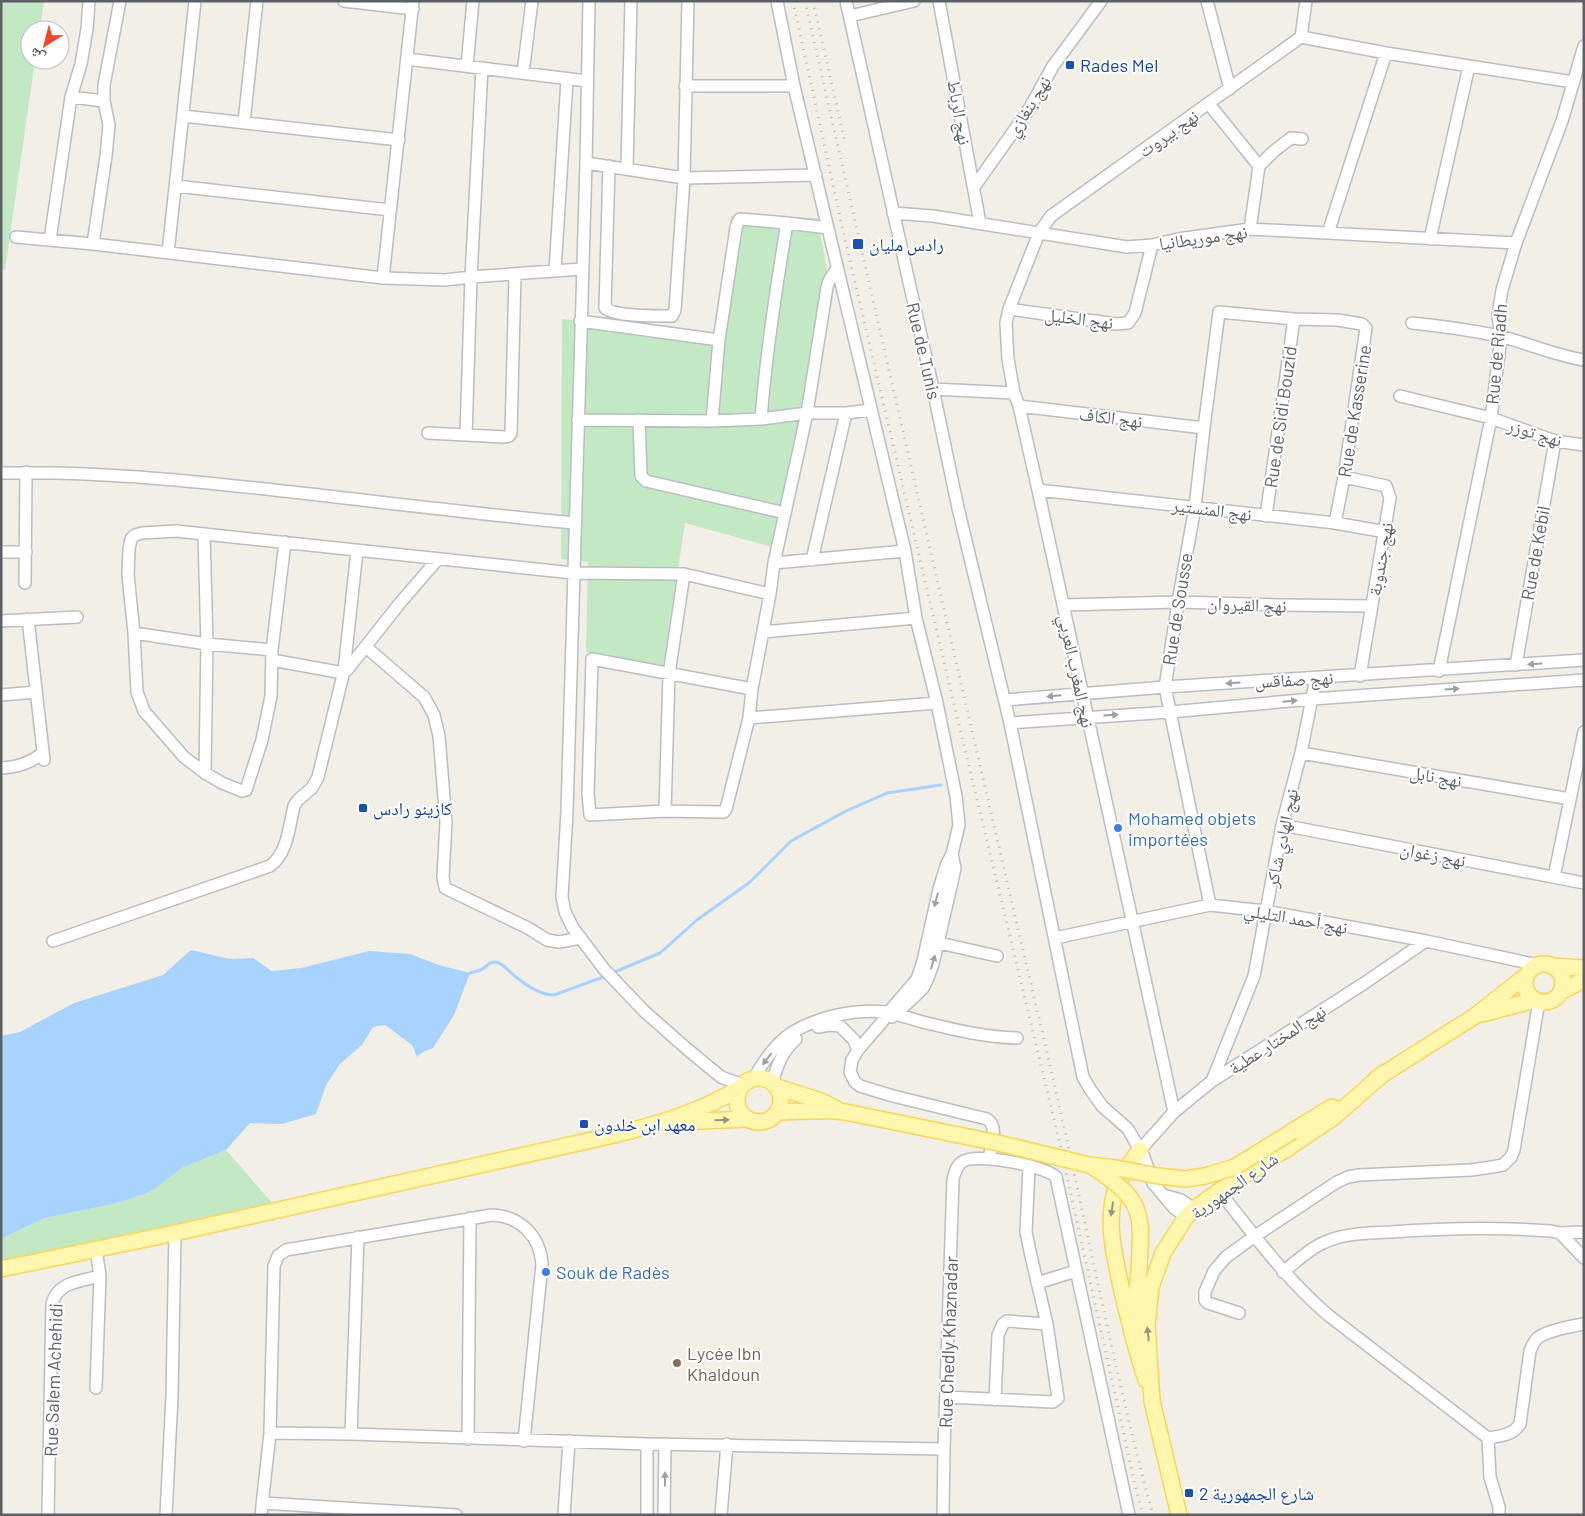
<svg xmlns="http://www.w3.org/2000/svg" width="1585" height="1516" font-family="Barlow,'Noto Naskh Arabic',sans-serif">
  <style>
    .green { fill: #c2e9c4 }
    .water { fill: #a8d3ff }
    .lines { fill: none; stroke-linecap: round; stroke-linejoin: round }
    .stream { stroke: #a8d3ff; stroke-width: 3 }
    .minor-casing { stroke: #babdc2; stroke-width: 14 }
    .major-casing { stroke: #f9d657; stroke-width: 18 }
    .minor { stroke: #fff; stroke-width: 11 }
    .major { stroke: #fff7ad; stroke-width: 15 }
    .rail { stroke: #b7b8b8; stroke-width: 3; stroke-dasharray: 1 6; stroke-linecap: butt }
    .major-bridge-casing { stroke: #f9d657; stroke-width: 18; stroke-linecap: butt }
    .major-bridge { stroke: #fff7ad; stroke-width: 15 }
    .oneway { fill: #9ea0a4 }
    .oneway2 { fill: #969680 }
    .transit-dot { fill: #1a4fb4; stroke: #fff; stroke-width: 2 }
    .shop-dot { fill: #3f7fe0; stroke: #fff; stroke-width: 2 }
    .education-dot { fill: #8d6e63; stroke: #fff; stroke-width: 2 }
    .labels { text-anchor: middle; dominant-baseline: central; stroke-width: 4; stroke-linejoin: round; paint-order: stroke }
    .transit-label { font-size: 18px; fill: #164399; stroke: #fff; text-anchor: start }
    .street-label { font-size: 18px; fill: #5d6167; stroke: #fff }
    .shop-label { font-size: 18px; fill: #366cbe; stroke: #fff; text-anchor: start }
    .education-label { font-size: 18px; fill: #785e54; stroke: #fff; text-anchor: start }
  </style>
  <rect width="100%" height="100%" fill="#f1efe6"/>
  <path class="green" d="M1,1H44L40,30H30V60H35L5,270L1,269Z
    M731,216L817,218L830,284L776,548L685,523L663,666L586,652L588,562L561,559L562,319L717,334Z
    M226,1150L280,1212L1,1266V1239L45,1218L118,1203L152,1191L182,1168Z"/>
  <path class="water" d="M191,950L230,959L253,958L272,971L301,968L369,951L410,954L439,965L470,973L454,1015L433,1048L423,1052L417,1057L412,1045L385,1025L373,1027L362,1045L340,1064L326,1085L316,1114L282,1124L250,1123L226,1150L182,1168L152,1191L118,1203L45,1218L1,1239V1036L20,1032L74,1003L163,975Z"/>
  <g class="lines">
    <path class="stream" d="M470,973C473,972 477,971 481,970C485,968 489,962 494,962C502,961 510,973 516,977C527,986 540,995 554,995L606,976
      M612,973L660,953L697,920L750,882L791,841L846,811L887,793L941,785"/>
    <defs>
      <path id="minor" d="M344,1L413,9
        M589,1L586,163L567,811L562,897L565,912L573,928L604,969L644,1011L687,1049L721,1077L743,1085
        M777,1L794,86L905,551L916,618L937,703L956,796L959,825L952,854L946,866L939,889L923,961L917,979L888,1013L882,1022L858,1050L852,1060L850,1072L855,1082L860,1086L893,1096L987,1119C999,1127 991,1146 989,1158
        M846,1L933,389L958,508L1010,723L1083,1077L1090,1089L1102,1106L1128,1129L1144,1157L1153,1183L1174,1208L1186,1217
        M939,1L980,223
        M1207,1L1230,89
        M850,16L914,1
        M1301,37L1386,53L1573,82
        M1301,37L1306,1
        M407,59L587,81
        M467,66L473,1
        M482,68L471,277L466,435L505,437L509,436L511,433L515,275
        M523,73L532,1
        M685,86H794
        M71,97L104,101
        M1209,104L1259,166L1250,229
        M183,116L399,140
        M244,122L257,1
        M586,163L684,178L816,175
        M609,166L605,308C616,317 657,316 672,316L675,310L684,178L688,1
        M1259,166L1273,152L1291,138L1302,139
        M627,168L631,1
        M176,186L390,210
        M974,187L1028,111L1053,66L1101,1
        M893,213L933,216L1127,247L1152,245L1178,239L1250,229L1516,243
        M787,223L828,228
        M1328,233L1386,53
        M16,237L93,244L383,278L445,280L471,277L582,269
        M1430,239L1469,66
        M50,240L71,97L81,64L87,29L89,1
        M93,244L106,156L109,125L104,101V85L120,1
        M168,253L195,1
        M555,271L567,80
        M383,278L413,1
        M1009,309L1116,324L1128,323L1135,313L1152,245
        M580,321L719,340
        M1412,323C1441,326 1470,330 1499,336C1528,343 1553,355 1584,360
        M933,389L1014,393
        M1400,396L1491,418L1555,441L1584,445
        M1019,406L1204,428
        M578,420L712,421L761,419L807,413H846L871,410
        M639,420L641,476L646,481L785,513
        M712,421L719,340L736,228L738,222L740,219L787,223C776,288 766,353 761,419
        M428,433L466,435
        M1,473C93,471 183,480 274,490C374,501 475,514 575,523
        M1344,477L1386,486L1390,498L1360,676
        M1038,490L1335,523L1386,532
        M1266,516L1294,319
        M204,534L207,644L205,773
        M285,542L272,650L271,696L262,740L246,790L242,791L222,783L205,773L184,757L144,711L137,692L134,633L128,575L129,549L131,539L135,535L142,533L176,531L573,573L684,574L770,594
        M1,552H26
        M812,560L846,413
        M774,563L905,551
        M25,583L26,472
        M1063,605L1178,602L1280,605L1372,606
        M28,619L44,760
        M1,621L77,617
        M763,632L916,618
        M134,633L207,644L272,650
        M366,647L424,697L434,715L439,736L446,822L443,877L445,888L528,928L547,940L559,942L581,938
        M272,660L338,672L347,670L400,603L438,559
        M1516,665L1555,441
        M1439,671L1491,418L1501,337L1498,315L1502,290L1516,243L1562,121L1584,46
        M752,689L592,659L588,794L590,815L665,811L719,812H724L726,809L749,718L752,689L770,594L774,563L807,413L827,287L829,281L837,268
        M1,695L36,692
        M1005,700L1165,687L1584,660
        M749,718L937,703
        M1010,723L1170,712L1312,699L1584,680
        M1301,753L1570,799
        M1,768C18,767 30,763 43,753
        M665,811L669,674L684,574
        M1282,825L1584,883
        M1554,877L1584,732
        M1210,905L1165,687L1178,602L1195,507L1204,428L1219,312L1294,319L1337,320L1362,324L1366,328L1344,477L1335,523
        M1055,938L1210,905L1265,911L1426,941L1538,965
        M53,941L270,866C288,853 289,826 294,806L298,800L312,788L318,777L344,671L357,551
        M930,941L997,956
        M892,1017L914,997L923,988L928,978L933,964L952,882L955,868L952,854
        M818,1027L830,1025L840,1026L854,1040L858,1050
        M754,1078C763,1062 777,1042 793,1032C820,1016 855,1009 886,1012C898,1014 911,1019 923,1022C955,1030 984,1037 1017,1038
        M1212,1081L1254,976L1282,825L1301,753L1316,678
        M772,1083C778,1064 781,1053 796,1039
        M1174,1112L1038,490L1019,406L1014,393L1008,359L1006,323L1009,309L1039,233L1051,216L1301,37
        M1140,1150L1174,1112L1212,1081L1363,984L1426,941
        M1219,1191C1254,1235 1285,1278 1328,1315L1488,1438
        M1163,1195L1181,1200L1194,1209
        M1560,1233L1584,1232
        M96,1249L100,1276L96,1388
        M1283,1272C1296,1262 1309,1249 1323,1243C1343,1233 1369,1233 1391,1232C1444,1228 1498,1227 1551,1231L1560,1233L1584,1258
        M1037,1283L1076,1271
        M1239,1313L1208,1303L1205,1300V1292L1214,1271L1226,1257L1255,1236L1337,1182L1348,1177L1359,1175L1471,1170L1492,1167L1503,1165L1511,1157L1514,1150L1539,1001
        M946,1397L1053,1402L1058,1398L1047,1324L1031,1256L1026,1232L1029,1167
        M995,1400L998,1335L1003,1324L1007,1321L1047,1324
        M270,1433L351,1434L647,1444L944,1449
        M351,1434L358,1237
        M1488,1438C1501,1436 1513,1435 1520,1424L1530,1351C1532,1346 1534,1340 1539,1337C1548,1331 1572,1326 1584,1324
        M1488,1438L1490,1477L1499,1507V1515
        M468,1439L470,1218
        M647,1444V1515
        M263,1503L456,1515
        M48,1515L52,1304C57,1282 81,1281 100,1276
        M166,1515L172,1396L175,1233
        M261,1515L270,1433L274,1266L278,1256L286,1250L492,1215C520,1216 540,1236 542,1264L524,1441
        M564,1515L569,1441
        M664,1515L665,1444
        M721,1515L727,1444
        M943,1515L944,1449L953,1179C955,1173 956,1166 962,1162C975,1152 1046,1166 1056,1177L1129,1515"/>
      <path id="major" d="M1525 983a19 19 0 1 1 38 0a19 19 0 1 1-38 0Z
        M1553,966L1584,968
        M1562,991L1584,980
        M1482,1014L1535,1000
        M737 1100a22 22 0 1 1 44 0a22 22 0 1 1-44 0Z
        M1377,1078L1475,1016L1527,975
        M777,1087L821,1101L837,1109
        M778,1112C804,1112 830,1108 855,1114
        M679,1122L747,1119
        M1293,1131L1332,1107
        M1140,1150C1131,1162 1121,1175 1116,1189C1105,1222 1115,1258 1122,1291C1129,1321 1136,1350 1146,1380
        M1,1269L175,1233L614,1135C658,1124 700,1112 740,1088
        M1134,1325L1139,1269
        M1179,1515L1152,1401L1147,1325L1151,1287L1163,1253L1186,1217L1194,1209L1219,1191L1288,1148L1334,1117L1384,1073"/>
    </defs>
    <use href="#minor" class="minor-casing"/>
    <use href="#major" class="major-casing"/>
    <use href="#minor" class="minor"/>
    <use href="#major" class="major"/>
    <path class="rail" d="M793,1L843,231L949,683L1058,1136L1136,1489L1143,1515
      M805,1C886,359 968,716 1052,1074C1086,1220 1113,1369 1153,1515
      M813,1L845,143"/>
    <defs>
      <path id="major-bridge" d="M855,1114L998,1143L1089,1165L1116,1168L1158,1176L1185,1179L1205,1176L1235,1167L1293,1131
        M1093,1167C1144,1201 1142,1210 1139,1269"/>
    </defs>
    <use href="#major-bridge" class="major-bridge-casing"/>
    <use href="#major-bridge" class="major-bridge"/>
  </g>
  <defs><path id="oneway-solid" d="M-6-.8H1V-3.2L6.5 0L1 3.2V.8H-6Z" transform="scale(1.25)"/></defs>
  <g class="oneway">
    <use href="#oneway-solid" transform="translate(1535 664) rotate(176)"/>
    <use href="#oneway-solid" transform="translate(1233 683) rotate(177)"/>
    <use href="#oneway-solid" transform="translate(1452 689) rotate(-4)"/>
    <use href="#oneway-solid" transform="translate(1054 696) rotate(175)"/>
    <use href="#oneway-solid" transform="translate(1290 701) rotate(-5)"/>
    <use href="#oneway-solid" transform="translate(1111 715) rotate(-3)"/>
    <use href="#oneway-solid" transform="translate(936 900) rotate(105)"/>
    <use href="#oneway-solid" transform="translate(933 962) rotate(-74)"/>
    <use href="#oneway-solid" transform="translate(767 1059) rotate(128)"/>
    <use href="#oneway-solid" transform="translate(665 1479) rotate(-90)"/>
  </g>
  <g class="oneway2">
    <use href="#oneway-solid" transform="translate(722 1120) rotate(-1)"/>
    <use href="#oneway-solid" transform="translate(1112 1209) rotate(98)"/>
    <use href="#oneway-solid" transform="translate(1148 1334) rotate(-96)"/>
  </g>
  <g class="transit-dot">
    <rect x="1065" y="60" width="10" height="10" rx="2.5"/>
    <rect x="852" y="238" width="12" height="12" rx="2.5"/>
    <rect x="358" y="803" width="10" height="10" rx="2.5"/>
    <rect x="579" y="1119" width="10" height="10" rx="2.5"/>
    <rect x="1184" y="1488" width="10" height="10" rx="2.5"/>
  </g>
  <g class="shop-dot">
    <circle cx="1118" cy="828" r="5"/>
    <circle cx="546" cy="1272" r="5"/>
  </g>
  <circle class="education-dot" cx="677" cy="1363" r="5"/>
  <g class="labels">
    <g class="transit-label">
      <text x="1080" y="65">Rades Mel</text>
      <text x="869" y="244">رادس مليان</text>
      <text x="373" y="808">كازينو رادس</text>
      <text x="594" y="1124">معهد ابن خلدون</text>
      <text x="1199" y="1493">شارع الجمهورية 2</text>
    </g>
    <g class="street-label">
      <text transform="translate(1028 106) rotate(-58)">نهج بنغازي</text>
      <text transform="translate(960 112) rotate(80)">نهج الرباط</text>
      <text transform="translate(1168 133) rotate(-35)">نهج بيروت</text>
      <text transform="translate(1203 237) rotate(-8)">نهج موريطانيا</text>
      <text transform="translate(1079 318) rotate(7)">نهج الخليل</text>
      <text transform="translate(924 351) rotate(77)">Rue de Tunis</text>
      <text transform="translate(1496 354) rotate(-85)">Rue de Riadh</text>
      <text transform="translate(1354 411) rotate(-81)">Rue de Kasserine</text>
      <text transform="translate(1111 417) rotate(7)">نهج الكاف</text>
      <text transform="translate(1280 417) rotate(-82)">Rue de Sidi Bouzid</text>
      <text transform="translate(1535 432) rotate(17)">نهج توزر</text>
      <text transform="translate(1212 509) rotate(7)">نهج المنستير</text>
      <text transform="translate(1535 553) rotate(-80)">Rue de Kebil</text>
      <text transform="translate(1380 559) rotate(-80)">نهج جندوبة</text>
      <text transform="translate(1247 604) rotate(2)">نهج القيروان</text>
      <text transform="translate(1177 609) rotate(-81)">Rue de Sousse</text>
      <text transform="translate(1077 671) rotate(78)">نهج المغرب العربي</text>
      <text transform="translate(1294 679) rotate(-3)">نهج صفاقس</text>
      <text transform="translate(1436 776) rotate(10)">نهج نابل</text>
      <text transform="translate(1281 838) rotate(-78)">نهج الهادي شاكر</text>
      <text transform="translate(1433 854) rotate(11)">نهج زغوان</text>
      <text transform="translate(1296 918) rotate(10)">نهج أحمد التليلي</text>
      <text transform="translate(1277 1039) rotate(-33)">نهج المختار عطية</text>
      <text transform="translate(1234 1185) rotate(-35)">شارع الجمهورية</text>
      <text transform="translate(948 1342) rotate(-88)">Rue Chedly Khaznadar</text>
      <text transform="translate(53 1380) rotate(-88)">Rue Salem Achehidi</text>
    </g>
    <g class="shop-label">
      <text x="1128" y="818">Mohamed objets<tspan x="1128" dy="21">importées</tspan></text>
      <text x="556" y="1272">Souk de Radès</text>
    </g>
    <g class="education-label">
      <text x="687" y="1353">Lycée Ibn<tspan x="687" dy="21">Khaldoun</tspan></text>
    </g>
  </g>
  <rect width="1585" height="1516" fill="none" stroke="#5d6167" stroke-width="5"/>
  <g transform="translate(45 45) rotate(216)"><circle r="24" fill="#ffffff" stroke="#bec0c2"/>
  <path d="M0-4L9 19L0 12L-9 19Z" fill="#f3472a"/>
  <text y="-8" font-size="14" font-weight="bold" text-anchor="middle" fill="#5d6167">ش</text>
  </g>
</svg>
